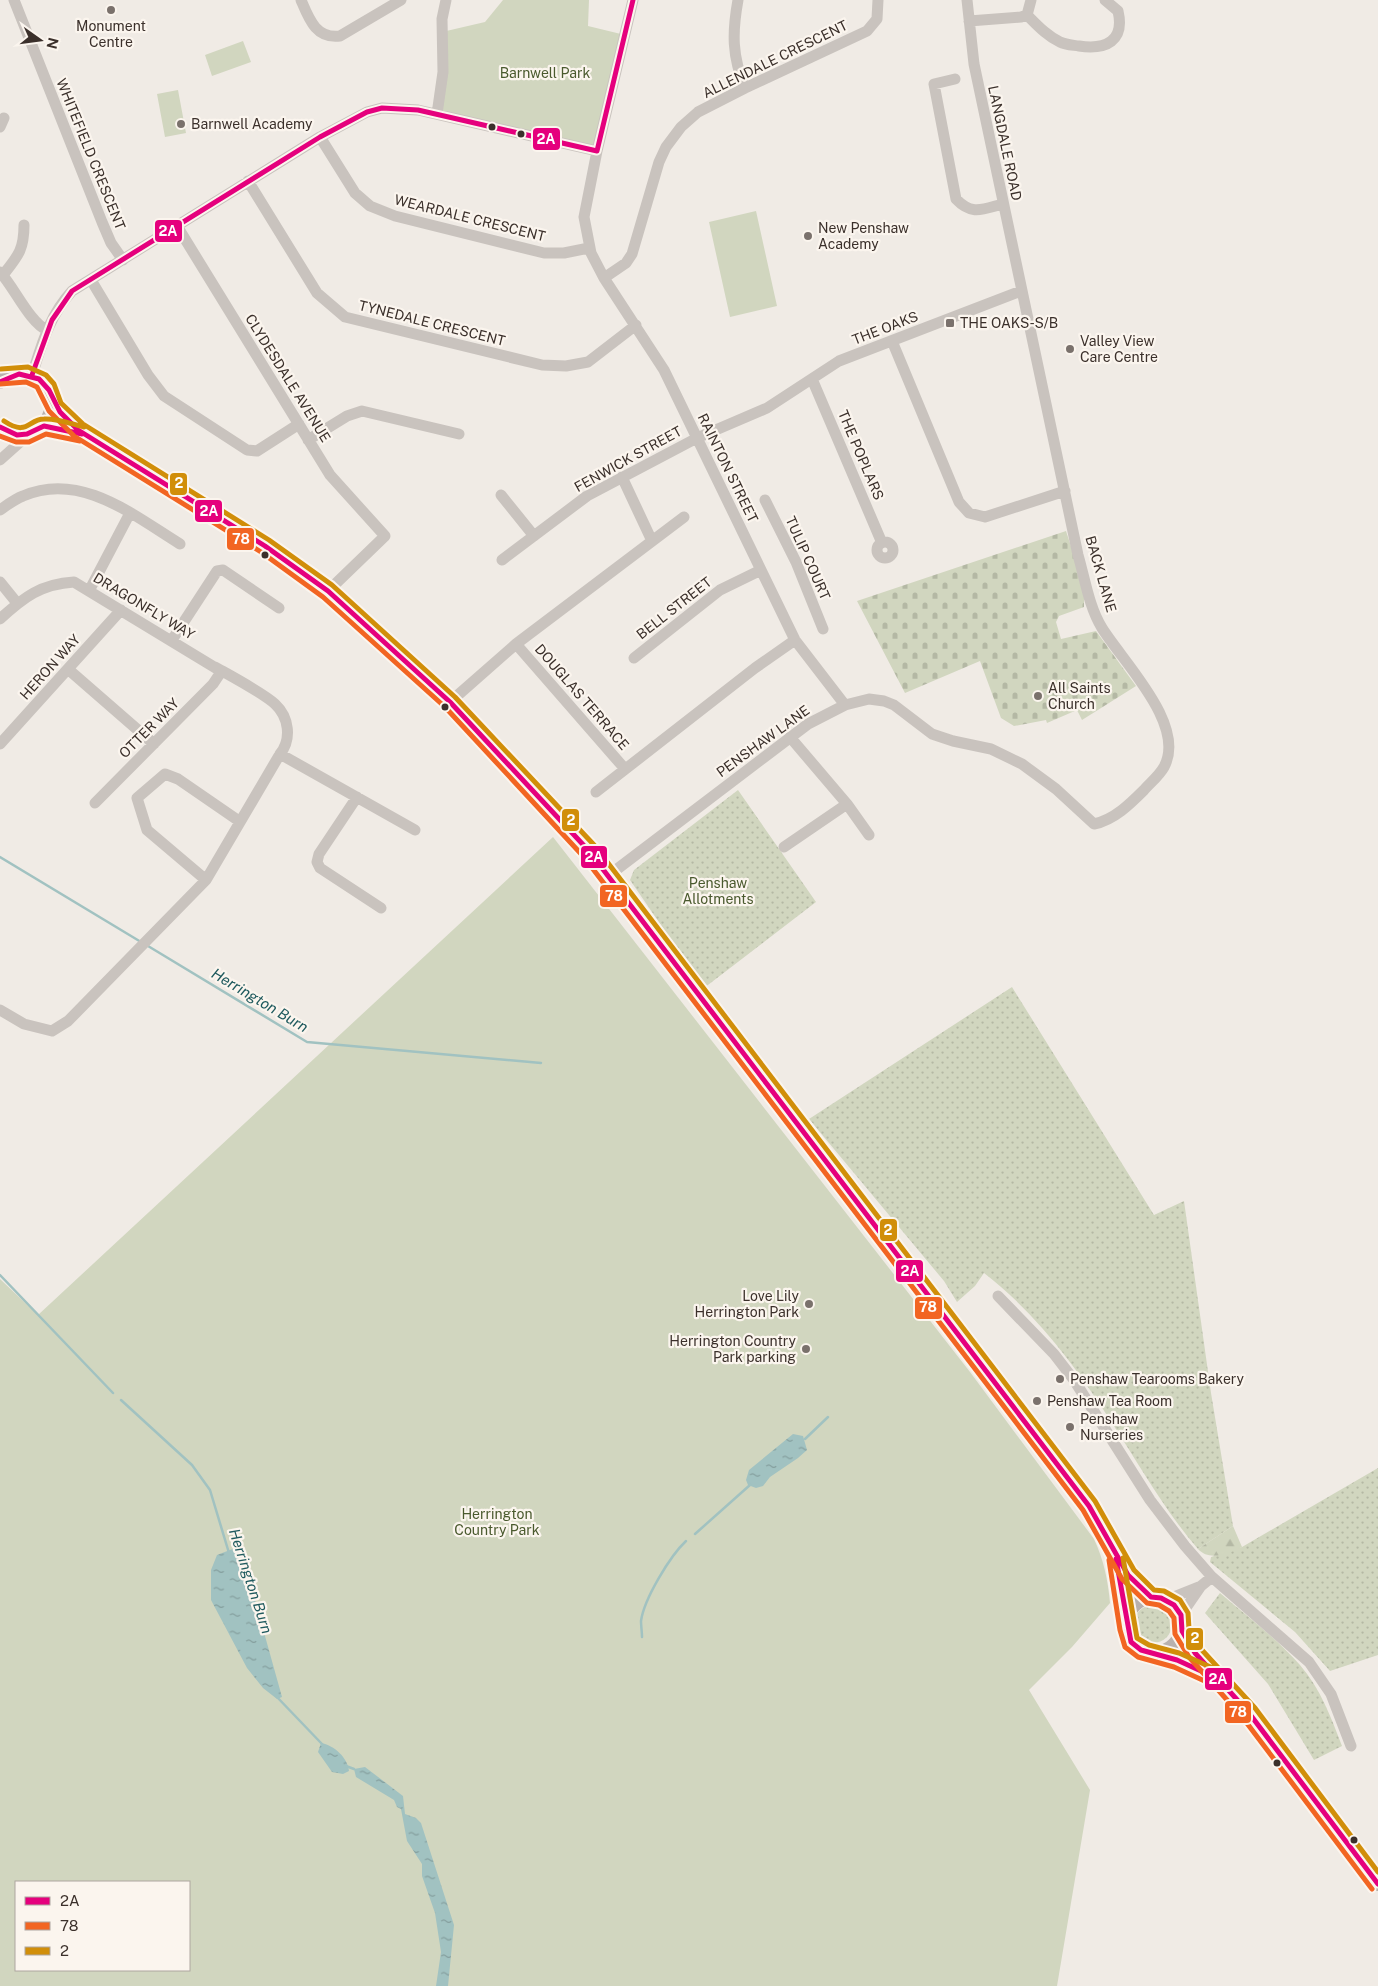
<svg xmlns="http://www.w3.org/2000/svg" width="1378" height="1986" font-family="'Public Sans',sans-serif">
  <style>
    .grass { fill: url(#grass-dots) }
    .forest { fill: url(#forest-firs) }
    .cemetery { fill: url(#cemetery-stones) }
    .park { fill: #d1d6bf; fill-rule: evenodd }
    .water { fill: url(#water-ripples) }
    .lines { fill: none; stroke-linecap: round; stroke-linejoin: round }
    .stream { stroke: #a1c2c1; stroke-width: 2.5 }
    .minor { stroke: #c9c3be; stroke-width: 11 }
    .major { stroke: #b8b1ad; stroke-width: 14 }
    .bus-1-casing { stroke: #fbf5ee; stroke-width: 9 }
    .bus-2-casing { stroke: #fbf5ee; stroke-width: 9 }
    .bus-3-casing { stroke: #fbf5ee; stroke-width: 9 }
    .bus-1 { stroke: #e5007d; stroke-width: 5 }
    .bus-2 { stroke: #f26522; stroke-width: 5 }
    .bus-3 { stroke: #d18e09; stroke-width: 5 }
    .poi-dot { fill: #7a716c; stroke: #fbf5ee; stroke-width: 2 }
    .bus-dot { fill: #3b302b; stroke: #fbf5ee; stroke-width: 2 }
    .labels { text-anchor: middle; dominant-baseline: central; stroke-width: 4.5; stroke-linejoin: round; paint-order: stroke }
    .poi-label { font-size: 14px; fill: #3b302b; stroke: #fbf5ee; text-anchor: start }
    .street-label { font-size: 14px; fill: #3b302b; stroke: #fbf5ee }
    .park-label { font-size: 14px; fill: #4a5a2e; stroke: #fbf5ee }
    .water-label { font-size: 15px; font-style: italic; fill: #1f5a5e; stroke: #fbf5ee }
    .line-badge { stroke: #fbf5ee; stroke-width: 2 }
    .badge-label { font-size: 14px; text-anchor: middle; font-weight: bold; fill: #fff }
  </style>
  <defs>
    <pattern id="grass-dots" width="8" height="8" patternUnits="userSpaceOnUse" patternTransform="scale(1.25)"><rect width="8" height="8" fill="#d1d6bf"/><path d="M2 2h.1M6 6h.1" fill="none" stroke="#b4b8a4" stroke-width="1.8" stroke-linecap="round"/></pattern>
    <pattern id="forest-firs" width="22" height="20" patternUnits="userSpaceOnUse" patternTransform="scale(1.25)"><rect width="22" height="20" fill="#d1d6bf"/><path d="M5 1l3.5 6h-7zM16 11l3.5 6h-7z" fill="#b4b8a4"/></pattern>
    <pattern id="cemetery-stones" width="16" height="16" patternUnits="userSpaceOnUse" patternTransform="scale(1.25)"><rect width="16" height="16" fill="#d1d6bf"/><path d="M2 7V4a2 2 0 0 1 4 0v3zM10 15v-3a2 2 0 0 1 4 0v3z" fill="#b4b8a4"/></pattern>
    <pattern id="water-ripples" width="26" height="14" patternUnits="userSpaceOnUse" patternTransform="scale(1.25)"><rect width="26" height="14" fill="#a1c2c1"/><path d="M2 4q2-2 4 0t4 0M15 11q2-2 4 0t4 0" fill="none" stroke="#849e9d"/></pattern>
  </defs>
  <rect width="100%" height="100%" fill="#f0ebe5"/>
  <path class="grass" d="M738,790L816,902L704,988L630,880L634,870Z
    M1012,987L1154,1215L1184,1201L1211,1393L1233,1526L1198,1549C1165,1511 1140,1466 1112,1423C1078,1369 1035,1312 984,1273L975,1286L957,1302L944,1281L809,1119Z
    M1378,1468V1655L1330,1671L1295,1632L1210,1562L1211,1557L1242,1547Z
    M1220,1593C1247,1616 1276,1638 1300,1665C1320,1688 1331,1717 1342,1746L1314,1760L1268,1684L1205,1613Z
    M1134 1624a19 19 0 1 1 38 0a19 19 0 1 1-38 0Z"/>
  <path class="forest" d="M1233,1526L1242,1547C1228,1553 1210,1562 1198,1549Z"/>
  <path class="cemetery" d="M1066,531L1084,586V607L1059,616L1056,622L1061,639L1096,631L1136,686L1082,720L1077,710L1047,723L1046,720L1014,726L1001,718L980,661L905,693L857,601Z"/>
  <path class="park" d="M503,0H589L588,26L625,35L597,151L437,114L442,32L485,22Z
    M243,41L251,62L212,76L205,55Z
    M178,90L186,133L165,137L157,94Z
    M756,211L777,306L730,317L709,222Z
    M553,837L970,1372L1094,1539C1104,1561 1108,1580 1110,1603L1072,1647L1029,1690L1090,1790L1057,1986H0V1279L38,1315ZM16,1882H189V1970H16Z"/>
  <path class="water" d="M793,1434L803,1436L807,1450L798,1458L770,1477L763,1486L756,1488L748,1485L746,1480L749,1470Z
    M235,1548L243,1557L282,1697L277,1699L263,1688L247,1668L211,1600V1570L217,1555Z
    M321,1743C334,1745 348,1758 349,1771L343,1774L332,1772L318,1752Z
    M365,1767L403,1796L405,1814L416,1818L421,1823L454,1925L448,1986H436L441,1952L435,1913L422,1876V1864L407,1841L401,1809L397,1807L394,1800L356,1777L354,1769Z"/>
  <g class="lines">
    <path class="stream" d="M0,857L141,942
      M148,946L307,1042L541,1063
      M0,1275L113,1393
      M121,1400L192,1465L210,1490L229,1553
      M805,1439L828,1417
      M695,1534L750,1485
      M642,1637C642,1632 641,1626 641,1621C644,1599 670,1556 686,1541
      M276,1696L322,1744
      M346,1766L354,1769"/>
    <path class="minor" d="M14,0L102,222L111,243L123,260
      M301,0C309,19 316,39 340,36L401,0
      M738,0C732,33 732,56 745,88
      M1027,15C1037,25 1047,36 1060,42C1066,45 1073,45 1079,46C1106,50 1125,41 1118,11L1105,0
      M969,21L1021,17L1027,15L1031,0
      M955,79L934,84L956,199C972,216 983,209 1003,204
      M437,114L443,72L442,19L446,0
      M0,127L4,118
      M320,137L355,193L370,206L395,216L544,253H564L589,248
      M248,181L317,293L345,317L542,365L566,366L588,362L636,325
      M177,226L330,475L385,536L328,591
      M0,272C14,287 30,323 47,330
      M3,275C18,256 24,250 24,225
      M604,278L591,253L584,217L597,151L633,0
      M91,280L148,375L164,396L247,450L257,451L299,424
      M892,341L959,502L969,513L985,517L1065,491
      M32,375C42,344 49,316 72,291L320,137L367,112L382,108L418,110L597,151
      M812,379L882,543
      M308,440L347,416L362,411L459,434
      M0,460L28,435
      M622,477L652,541
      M501,495L534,536
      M765,500L796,562L823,629
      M0,510C7,505 15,499 23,496C80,471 133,515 180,544
      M877 550a8 8 0 1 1 16 0a8 8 0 1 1-16 0Z
      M502,560L587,496L697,438L767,408L839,361L1021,291
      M0,582L17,603
      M89,591L130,513
      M0,619C24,597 41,584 74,582L219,670V675L213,684L95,803
      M172,640L217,571L223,570L279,608
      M516,644L625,769
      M634,658L720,590L761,570
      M215,667C231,676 263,693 275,704C289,717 292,739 280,754
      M69,670L154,744
      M450,702L516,644L684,517
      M845,705L795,640L664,370L604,278L626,263L632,254L659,162L666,147L681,127L698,112L745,88L867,31L877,19L878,0
      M790,737L847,804L869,835
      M0,744L121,610
      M596,792L755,668L795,640
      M357,797L319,854L317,862L320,868L381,908
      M784,847L847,804
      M608,876L808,724L845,705L869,699L884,701L894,705L932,734L953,741L991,749L1022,764L1056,789L1094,824C1114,820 1130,804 1144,790C1150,783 1159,776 1164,767C1187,725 1123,662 1102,628C1089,607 1085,579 1078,555L974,64L967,0
      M206,880L147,830L137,798L165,774L178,779L239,821
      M0,1010L24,1024L52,1031L68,1021L206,880L280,754L415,830
      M998,1296L1054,1354L1074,1380L1150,1500L1185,1546L1212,1577L1309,1662L1331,1694L1351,1746
      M1166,1600L1201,1586
      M1181,1615L1201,1586L1212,1577"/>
    <path class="major" d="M0,382C9,374 18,372 29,375C78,388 40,461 0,427
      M53,404L82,434L107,447L265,546L328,591L450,702L589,851L1089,1506L1128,1575L1151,1597
      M44,426L81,434
      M1117,1564L1126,1620
      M1126 1625a28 28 0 1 1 56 0a28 28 0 1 1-56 0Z
      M1182,1631L1195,1653L1249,1713L1378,1884
      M1155,1654L1177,1660L1212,1675"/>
    <defs>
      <path id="bus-1" d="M32,375L52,320L72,291L320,137L367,112L382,108L418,110L597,151L633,0
        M0,382L19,374L39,379L49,390L60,412L78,430L265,546L328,591L450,702L589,851L1089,1506L1128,1575L1151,1597L1161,1598L1174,1605L1181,1615L1182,1631L1195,1653L1249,1713L1378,1884
        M0,427L17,435L27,434L44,426L82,434
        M1116,1559L1131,1642L1141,1650L1177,1660L1212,1676"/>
      <path id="bus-2" d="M0,384L26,382L37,387L49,411L74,436L261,552L323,597L445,707L583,856L1083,1510L1122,1579L1147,1603L1159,1605L1169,1611L1174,1618L1175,1634L1189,1657L1243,1718L1372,1889
        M0,436L16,442H29L46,434L80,441
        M1109,1560L1120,1630L1125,1647L1138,1657L1174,1667L1209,1683"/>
      <path id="bus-3" d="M1,369L28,367L46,375L54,384L61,403L83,424L269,540L332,585L455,697L595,846L1095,1501L1134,1570L1154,1590L1164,1591L1180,1600L1188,1613L1189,1629L1201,1649L1255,1708L1378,1872
        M4,421C28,437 28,419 44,419C57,418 71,424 84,427
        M1123,1558L1137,1638L1149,1645L1179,1653L1215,1669"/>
    </defs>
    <use href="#bus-1" class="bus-1-casing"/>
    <use href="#bus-2" class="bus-2-casing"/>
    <use href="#bus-3" class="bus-3-casing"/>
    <use href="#bus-1" class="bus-1"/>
    <use href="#bus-2" class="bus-2"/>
    <use href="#bus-3" class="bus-3"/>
  </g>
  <g class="poi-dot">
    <circle cx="111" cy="10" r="5"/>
    <circle cx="181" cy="124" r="5"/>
    <circle cx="808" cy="236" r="5"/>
    <rect x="945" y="318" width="10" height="10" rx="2.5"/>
    <circle cx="1070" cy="349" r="5"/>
    <circle cx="1038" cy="696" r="5"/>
    <circle cx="809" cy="1304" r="5"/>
    <circle cx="806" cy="1349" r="5"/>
    <circle cx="1060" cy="1379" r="5"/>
    <circle cx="1037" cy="1401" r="5"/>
    <circle cx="1070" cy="1427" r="5"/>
  </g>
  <g class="bus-dot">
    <circle cx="492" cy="127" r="4.5"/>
    <circle cx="521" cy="134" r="4.5"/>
    <circle cx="265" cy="555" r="4.5"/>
    <circle cx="445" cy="707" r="4.5"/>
    <circle cx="1277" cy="1763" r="4.5"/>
    <circle cx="1354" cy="1840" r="4.5"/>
  </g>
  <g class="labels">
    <g class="poi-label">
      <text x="111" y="26" text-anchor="middle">Monument<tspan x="111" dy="16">Centre</tspan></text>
      <text x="191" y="124">Barnwell Academy</text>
      <text x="818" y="228">New Penshaw<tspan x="818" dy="16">Academy</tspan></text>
      <text x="960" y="323">THE OAKS-S/B</text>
      <text x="1080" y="341">Valley View<tspan x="1080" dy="16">Care Centre</tspan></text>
      <text x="1048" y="688">All Saints<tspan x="1048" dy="16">Church</tspan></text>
      <text x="799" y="1296" text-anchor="end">Love Lily<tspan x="799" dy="16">Herrington Park</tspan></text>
      <text x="796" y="1341" text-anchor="end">Herrington Country<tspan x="796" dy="16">Park parking</tspan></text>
      <text x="1070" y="1379">Penshaw Tearooms Bakery</text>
      <text x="1047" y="1401">Penshaw Tea Room</text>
      <text x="1080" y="1419">Penshaw<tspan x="1080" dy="16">Nurseries</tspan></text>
    </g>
    <g class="street-label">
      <text transform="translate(775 59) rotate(-26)">ALLENDALE CRESCENT</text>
      <text transform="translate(1005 143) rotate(78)">LANGDALE ROAD</text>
      <text transform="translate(91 154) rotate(68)">WHITEFIELD CRESCENT</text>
      <text transform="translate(470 218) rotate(14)">WEARDALE CRESCENT</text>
      <text transform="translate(432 323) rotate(14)">TYNEDALE CRESCENT</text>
      <text transform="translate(885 328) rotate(-21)">THE OAKS</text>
      <text transform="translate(288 378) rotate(58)">CLYDESDALE AVENUE</text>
      <text transform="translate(861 455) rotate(67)">THE POPLARS</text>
      <text transform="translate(628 459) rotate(-29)">FENWICK STREET</text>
      <text transform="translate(728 468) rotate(64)">RAINTON STREET</text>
      <text transform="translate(808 558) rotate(66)">TULIP COURT</text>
      <text transform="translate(1101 574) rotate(74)">BACK LANE</text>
      <text transform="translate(144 606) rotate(31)">DRAGONFLY WAY</text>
      <text transform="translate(674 608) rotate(-38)">BELL STREET</text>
      <text transform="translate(50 667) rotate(-48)">HERON WAY</text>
      <text transform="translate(582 697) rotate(49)">DOUGLAS TERRACE</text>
      <text transform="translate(149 728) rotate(-45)">OTTER WAY</text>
      <text transform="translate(763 741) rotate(-36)">PENSHAW LANE</text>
    </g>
    <g class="park-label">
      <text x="545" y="73">Barnwell Park</text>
      <text x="718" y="883">Penshaw<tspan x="718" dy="16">Allotments</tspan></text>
      <text x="497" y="1514">Herrington<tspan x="497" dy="16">Country Park</tspan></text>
    </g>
    <g class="water-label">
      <text transform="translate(260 1000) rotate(31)">Herrington Burn</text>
      <text transform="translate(251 1581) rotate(72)">Herrington Burn</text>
    </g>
  </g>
  <g class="line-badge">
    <rect x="532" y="127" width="29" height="24" rx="5" fill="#e5007d"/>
    <rect x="154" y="219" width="29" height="24" rx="5" fill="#e5007d"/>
    <rect x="169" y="472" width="19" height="24" rx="5" fill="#d18e09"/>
    <rect x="194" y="499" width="29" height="24" rx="5" fill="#e5007d"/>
    <rect x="226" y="527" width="29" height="24" rx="5" fill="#f26522"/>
    <rect x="561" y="808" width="19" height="24" rx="5" fill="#d18e09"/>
    <rect x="580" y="845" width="28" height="24" rx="5" fill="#e5007d"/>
    <rect x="599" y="884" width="29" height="24" rx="5" fill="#f26522"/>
    <rect x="879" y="1218" width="19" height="24" rx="5" fill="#d18e09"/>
    <rect x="895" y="1259" width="29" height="24" rx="5" fill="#e5007d"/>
    <rect x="914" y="1296" width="29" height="24" rx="5" fill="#f26522"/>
    <rect x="1185" y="1627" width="19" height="24" rx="5" fill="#d18e09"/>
    <rect x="1204" y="1667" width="29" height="24" rx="5" fill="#e5007d"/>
    <rect x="1224" y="1700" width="28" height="24" rx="5" fill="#f26522"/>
  </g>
  <g class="badge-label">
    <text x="546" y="144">2A</text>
    <text x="168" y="236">2A</text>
    <text x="179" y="488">2</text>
    <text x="209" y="516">2A</text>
    <text x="241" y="544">78</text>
    <text x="571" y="825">2</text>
    <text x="594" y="862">2A</text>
    <text x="614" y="901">78</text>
    <text x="888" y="1235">2</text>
    <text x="910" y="1276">2A</text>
    <text x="928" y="1312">78</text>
    <text x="1195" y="1643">2</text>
    <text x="1218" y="1684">2A</text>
    <text x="1238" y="1717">78</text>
  </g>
  <rect x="15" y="1881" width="175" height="90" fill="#fbf5ee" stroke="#aea6a0"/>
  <rect x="25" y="1897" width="25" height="8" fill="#e5007d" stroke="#aea6a0"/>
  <text x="60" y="1906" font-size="15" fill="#3b302b">2A</text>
  <rect x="25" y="1922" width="25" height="8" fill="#f26522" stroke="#aea6a0"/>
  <text x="60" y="1931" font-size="15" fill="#3b302b">78</text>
  <rect x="25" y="1947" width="25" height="8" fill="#d18e09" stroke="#aea6a0"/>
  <text x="60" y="1956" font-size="15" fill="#3b302b">2</text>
  <g transform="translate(40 40) rotate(104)" stroke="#fbf5ee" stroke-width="4" paint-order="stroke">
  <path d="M0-4L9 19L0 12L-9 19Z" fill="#3b302b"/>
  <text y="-8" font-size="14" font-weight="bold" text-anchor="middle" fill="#3b302b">N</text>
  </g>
</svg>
